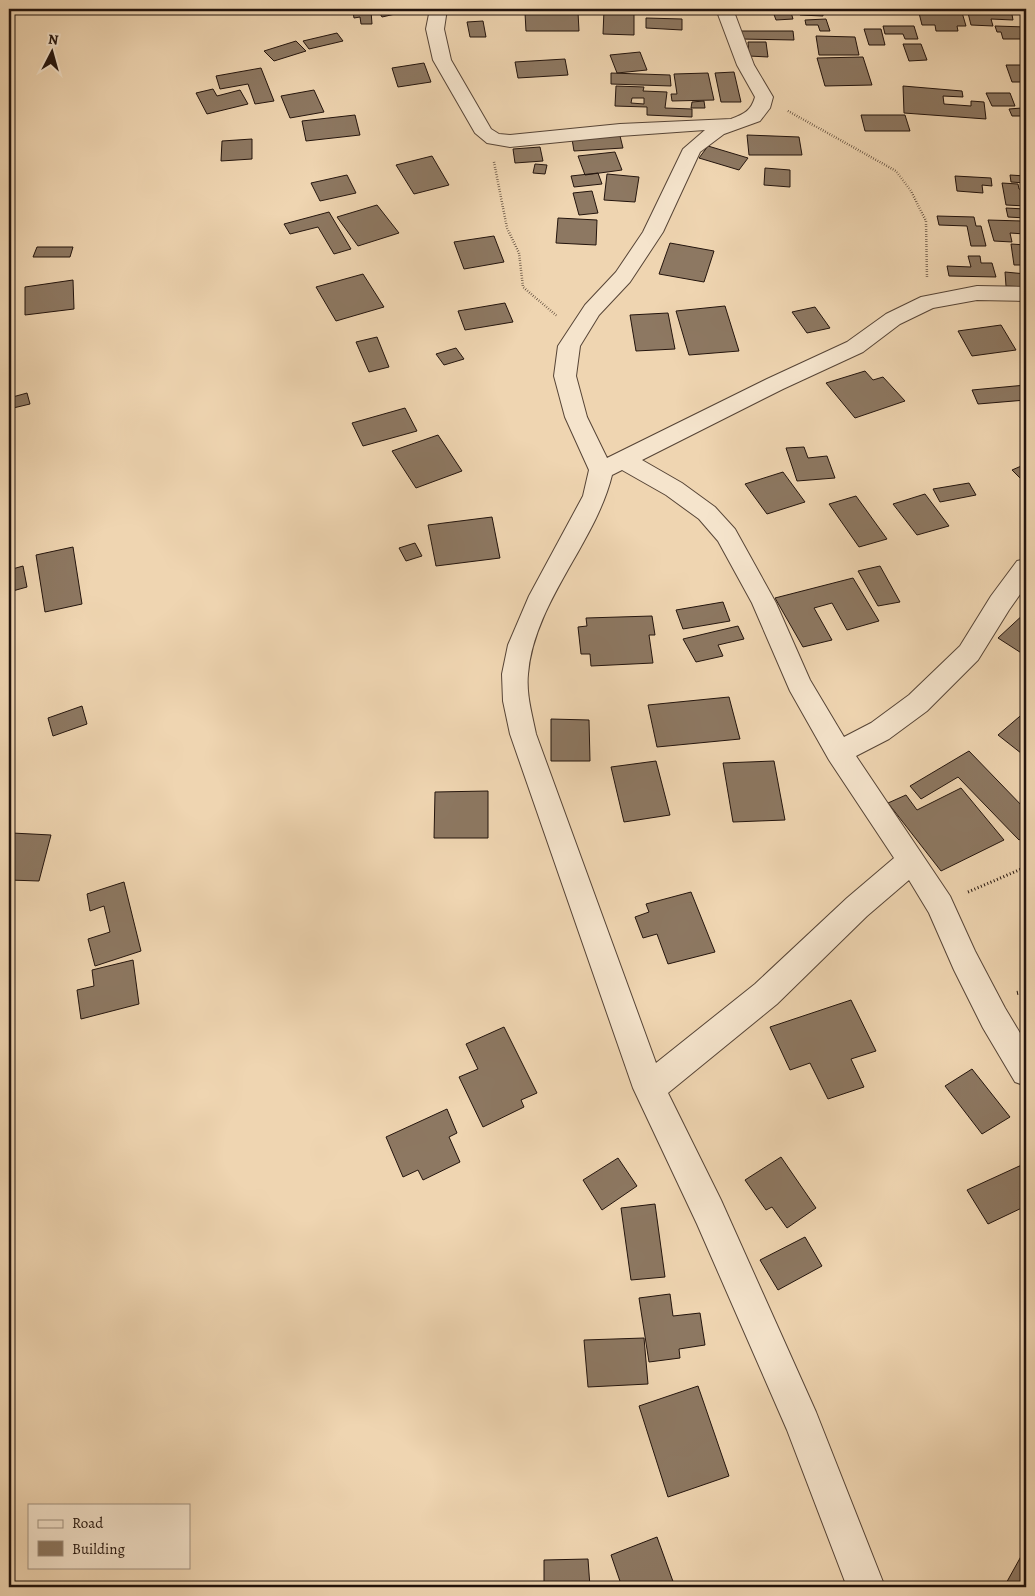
<svg xmlns="http://www.w3.org/2000/svg" width="1035" height="1596" font-family="Alegreya,serif">
  <style>
    .building { fill: #8d7862; stroke: #23140d; fill-rule: evenodd }
    .lines { fill: none; stroke-linecap: round; stroke-linejoin: round }
    .minor-casing { stroke: #564436; stroke-width: 2 }
    .path-far2 { stroke: #23140d; stroke-width: 2.5; stroke-dasharray: 0.5 2; stroke-linecap: butt }
    .path-far1 { stroke: #23140d; stroke-width: 3; stroke-dasharray: 1 2.5; stroke-linecap: butt }
    .path { stroke: #23140d; stroke-width: 4; stroke-dasharray: 1 3; stroke-linecap: butt }
    .minor { fill: #f5e4cc; fill-rule: evenodd }
  </style>
  <rect width="100%" height="100%" fill="#efd5b1"/>
  <filter id="stains"><feTurbulence type="fractalNoise" baseFrequency=".004" numOctaves="4"/><feColorMatrix values="0 0 0 0 .2 0 0 0 0 .09 0 0 0 0 .02 0 0 0 .5 -.17"/></filter>
  <radialGradient id="worn" r=".72"><stop offset=".6" stop-color="#630" stop-opacity="0"/><stop offset="1" stop-color="#630" stop-opacity=".3"/></radialGradient>
  <path class="building" d="M377,9H402L404,12L382,17Z
    M772,9H790L793,19L776,20Z
    M806,9H823V16L800,15V11H806Z
    M918,9H961L966,26H957L958,31H936L935,25H922Z
    M967,9H1011L1013,20L991,19L993,26L971,25Z
    M604,10H634V35L603,34Z
    M371,11L372,24H361L360,17L354,18L353,12Z
    M578,12L579,31H526L525,13Z
    M646,18L682,19V30L646,28Z
    M826,19L830,31H820L818,25H806L805,20Z
    M483,21L486,37H470L467,22Z
    M883,26H914L918,39H905L903,34H885Z
    M995,26L1026,27V39H1003L1001,32H997Z
    M864,29H881L885,45H869Z
    M739,31H793L794,40L740,39Z
    M337,33L343,41L309,49L303,41Z
    M816,36L855,37L859,55H819Z
    M296,41L306,51L274,61L264,51Z
    M748,42H766L768,57L749,56Z
    M903,44H921L927,60L909,61Z
    M640,52L647,70L617,73L610,55Z
    M863,57L872,85L825,86L817,58Z
    M565,59L568,75L518,78L515,62Z
    M424,63L431,82L398,87L392,68Z
    M1006,65H1022L1026,75V82H1012Z
    M261,68L274,101L255,104L248,84L220,89L216,76Z
    M734,72L741,102H721L715,73Z
    M611,73L670,75L671,86L611,84Z
    M708,73L714,100L672,101L671,94H677L674,74Z
    M616,86L644,87L643,91L667,92L665,108L692,109V117L647,115V107L615,106ZM632,98H644V104L631,103Z
    M903,86L962,91L963,97L943,96L944,104L971,106V101L984,102L986,119L904,113Z
    M213,89L217,96L240,90L248,104L207,114L196,93Z
    M314,90L324,112L290,118L281,96Z
    M986,93H1010L1015,106H992Z
    M704,101L705,108H691L692,102Z
    M1022,108L1026,116H1012L1009,109Z
    M355,115L360,135L306,141L302,121Z
    M861,115H905L910,131H865Z
    M747,135L799,137L802,155H749Z
    M620,136L623,148L574,151L572,139Z
    M252,139V159L221,161L222,141Z
    M708,146L748,158L739,170L699,158Z
    M540,147L543,161L515,163L513,149Z
    M615,152L622,170L585,175L578,156Z
    M432,156L449,185L414,194L396,165Z
    M535,164L547,165L545,174L533,173Z
    M765,168L790,170V187L764,185Z
    M598,173L602,184L574,187L571,176Z
    M607,174L639,177L635,202L604,200Z
    M347,175L356,193L320,201L311,183Z
    M1010,175L1026,176V183L1011,182Z
    M955,176L991,178L992,186L982,185L983,193L957,191Z
    M1002,183L1018,184L1019,189L1023,190L1026,206L1006,205Z
    M592,191L598,213L579,215L573,193Z
    M377,205L399,233L358,246L337,217Z
    M1006,208L1025,209L1026,218L1008,217Z
    M329,212L351,249L334,254L318,227L290,234L284,224Z
    M937,216L974,217L976,226H981L986,246H971L967,226L939,225Z
    M558,218L597,220L596,245L556,243Z
    M988,220L1022,221L1025,234L1010,233L1012,242L994,241Z
    M494,236L504,262L464,269L454,242Z
    M670,243L714,251L704,282L659,274Z
    M1011,244L1026,245V265H1014Z
    M37,247H73L70,257H33Z
    M968,256H980L981,263H992L996,277L949,276L947,266L971,267Z
    M1005,272L1026,274V287L1006,286Z
    M363,274L384,307L336,321L316,287Z
    M73,280L74,309L25,315V287Z
    M505,303L513,322L465,330L458,311Z
    M725,306L739,351L689,355L676,311Z
    M815,307L830,328L807,333L792,312Z
    M668,313L675,349L636,351L630,315Z
    M1001,325L1016,350L972,356L958,331Z
    M377,337L389,367L369,372L356,342Z
    M456,348L464,359L444,365L436,354Z
    M865,371L873,380L883,377L905,401L855,418L826,383Z
    M1026,385V400L978,404L972,390Z
    M27,393L30,404L9,409V398Z
    M405,408L417,431L363,446L352,423Z
    M438,435L462,471L416,488L392,451Z
    M804,447L808,458L827,456L835,478L797,481L786,448Z
    M1026,464V484L1012,470Z
    M783,472L805,502L767,514L745,484Z
    M969,483L976,495L940,502L933,489Z
    M925,494L949,526L917,535L893,504Z
    M856,496L887,539L859,547L829,504Z
    M492,517L500,558L436,566L428,525Z
    M415,543L422,556L406,561L399,548Z
    M73,547L82,604L45,612L36,555Z
    M23,566L27,587L9,592V570Z
    M880,566L900,602L878,606L858,571Z
    M853,578L879,621L847,630L832,603L814,608L832,640L803,647L775,598Z
    M723,602L730,621L683,629L676,610Z
    M1026,612V656L998,638Z
    M652,616L655,635H649L653,663L591,666L590,654H581L578,627L587,626L586,618Z
    M738,626L744,639L718,645L723,656L696,662L683,639Z
    M729,697L740,739L657,747L648,705Z
    M82,706L87,724L53,736L48,718Z
    M1026,711V757L998,735Z
    M551,719L589,720L590,761H551Z
    M11,735V795L9,796V736Z
    M969,751L1026,810V836L1019,840L958,777L921,799L910,786Z
    M656,761L670,815L624,822L611,767Z
    M774,761L785,820L733,822L723,763Z
    M961,788L1004,840L941,871L888,803L906,795L917,810Z
    M488,791V838H434L435,792Z
    M12,833L51,835L39,881L9,880V845Z
    M124,882L141,951L95,966L88,939L110,932L104,906L90,911L87,894Z
    M691,892L715,952L668,964L657,934L643,938L635,917L649,912L646,904Z
    M133,960L139,1004L81,1019L77,990L94,986L92,970Z
    M851,1000L876,1051L851,1059L864,1087L828,1099L810,1063L790,1070L770,1027Z
    M504,1027L537,1093L521,1100L524,1107L483,1127L459,1077L478,1069L466,1044Z
    M972,1069L1010,1117L982,1134L945,1086Z
    M447,1109L457,1133L449,1137L460,1162L423,1180L418,1170L403,1177L386,1137Z
    M781,1157L816,1208L787,1228L772,1207L766,1210L745,1180Z
    M618,1158L637,1186L602,1210L583,1180Z
    M1026,1163V1206L988,1224L967,1190Z
    M655,1204L665,1277L631,1280L621,1208Z
    M805,1237L822,1266L778,1290L760,1260Z
    M670,1294L673,1316L700,1313L705,1345L679,1349L680,1358L649,1362L639,1298Z
    M644,1338L648,1384L588,1387L584,1340Z
    M698,1386L729,1476L668,1497L639,1406Z
    M657,1537L675,1587H622L611,1555Z
    M1024,1551L1026,1553V1587H1004Z
    M588,1559L590,1587H544V1560Z"/>
  <g class="lines">
    <defs>
      <path id="minor" d="M430,9H447L444,29L451,60L491,129L499,134L510,135L620,124L731,119C744,114 751,111 755,97L737,65L716,9H733L754,65L773,97L770,108L760,121L724,134L700,152L663,232L630,282L599,315L580,346L576,376L587,417L607,458L767,379L847,342L886,314L921,297L977,286L1026,287V301L977,300L933,308L900,324L863,352L783,389L642,460L682,483L715,507L735,529L776,603L810,680L844,737L871,723L909,695L960,646L991,596L1017,561L1026,559V586L1009,610L978,660L927,711L889,739L856,756L950,896L975,951L1005,1008L1026,1043V1086L1015,1082L983,1028L954,970L929,913L909,880L867,916L777,1004L668,1093L721,1200L816,1412L885,1587H847L787,1430L697,1224L633,1088L510,734L503,701L502,674L508,645L529,596L583,496L589,470L565,417L554,376L558,346L585,305L616,272L643,232L683,149L705,130L620,136L510,147L487,143L475,133L433,60L426,29ZM622,470L666,495L699,519L718,541L752,603L790,691L829,760L894,858L847,898L755,984L656,1063L536,734C532,714 526,694 528,674C534,602 596,542 612,475Z"/>
    </defs>
    <use href="#minor" class="minor-casing"/>
    <path class="path-far2" d="M788,111L896,171L911,191L926,221L927,278
      M494,162L507,228L519,253L523,287L557,316"/>
    <path class="path-far1" d="M968,892L1026,867"/>
    <path class="path" d="M1017,993L1026,991"/>
    <use href="#minor" class="minor"/>
  </g>
  <rect width="1035" height="1596" fill="none" stroke="#efd5b1" stroke-width="30"/>
  <rect x="10" y="10" width="1015" height="1576" fill="none" stroke="#23140d" stroke-width="2.5"/>
  <rect x="15" y="15" width="1005" height="1566" fill="none" stroke="#23140d"/>
  <rect x="28" y="1504" width="162" height="65" fill="#f5e4cc" stroke="#a19180"/>
  <rect x="38" y="1520" width="25" height="8" fill="#f5e4cc" stroke="#a19180"/>
  <text x="72" y="1528" font-size="15" fill="#23140d">Road</text>
  <rect x="38" y="1541" width="25" height="15" fill="#8d7862" stroke="#a19180"/>
  <text x="72" y="1554" font-size="15" fill="#23140d">Building</text>
  <g transform="translate(52 52) rotate(6)" stroke="#f5e4cc" stroke-width="4" paint-order="stroke">
  <path d="M0-4L9 19L0 12L-9 19Z" fill="#23140d"/>
  <text y="-8" font-size="14" font-weight="bold" text-anchor="middle" fill="#23140d">N</text>
  </g>
  <rect width="100%" height="100%" filter="url(#stains)"/>
  <rect width="100%" height="100%" fill="url(#worn)"/>
</svg>
